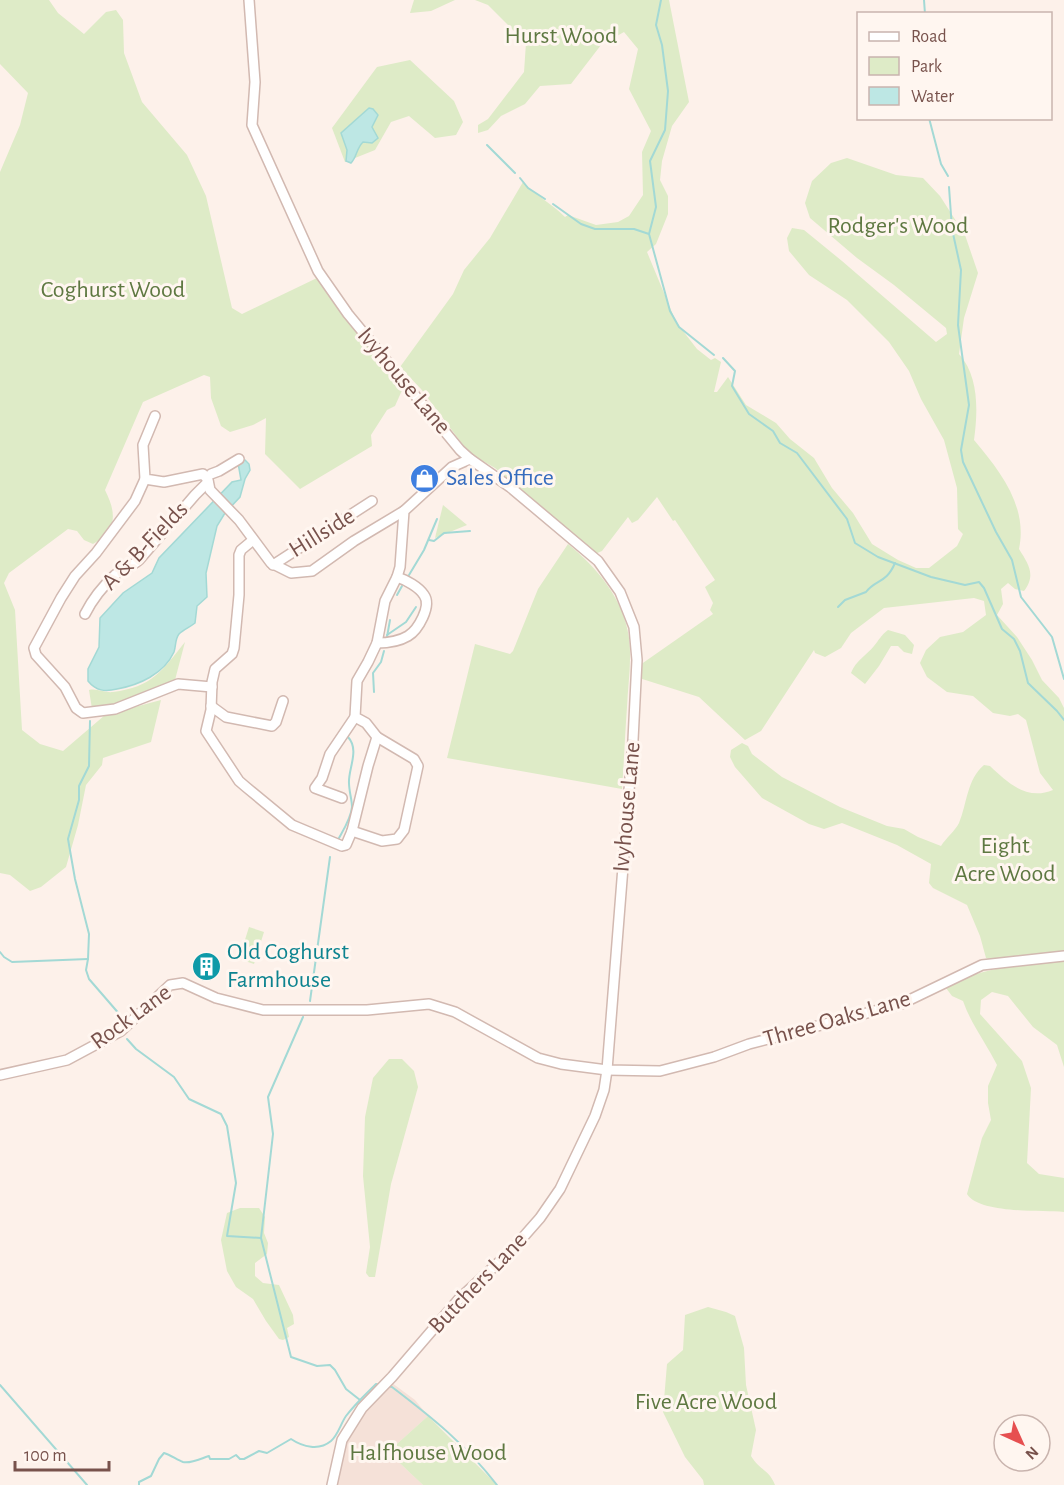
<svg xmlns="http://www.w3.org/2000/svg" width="1064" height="1485" viewBox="0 0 1064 1485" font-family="'Alegreya Sans',sans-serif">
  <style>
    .residential { fill: #f5e1d8 }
    .green { fill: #deebc7 }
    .water { fill: #bde7e4; stroke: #a3d9d5; stroke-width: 1.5 }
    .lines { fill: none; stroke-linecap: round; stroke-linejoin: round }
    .stream { stroke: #a3d9d5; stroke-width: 2 }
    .minor-casing { stroke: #d2b9b1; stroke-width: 12 }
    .minor { stroke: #fff; stroke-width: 9 }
    .labels { text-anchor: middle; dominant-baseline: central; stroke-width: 6; stroke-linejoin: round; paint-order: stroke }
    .park-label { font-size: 24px; fill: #5e7841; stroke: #fff6f0 }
    .street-label { font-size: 24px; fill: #78524c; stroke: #fff6f0 }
    .shop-label { font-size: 24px; fill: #366cbe; stroke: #fff6f0; text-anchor: start }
    .culture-label { font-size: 24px; fill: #0d838f; stroke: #fff6f0; text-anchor: start }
  </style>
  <rect width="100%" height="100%" fill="#fdf1ea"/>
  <path class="residential" d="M392,1383l23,17 13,16 -40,36 35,33h-86l10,-43 18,-30z"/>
  <g class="green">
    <path d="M0,0h49l9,13 26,21 22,-22 10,-2 7,10 1,33 18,49 45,53 19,41 26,112 10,6 75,-36 86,110 -8,18 -8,4 -16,25 1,11 -72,43 -35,-35 1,-36 -13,7 -23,7 -9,-6 -10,-28 -1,-21 -6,-2 -61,27 -38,88c12,24 12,40 -12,54l-9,-4 -7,-9 -9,-2 -59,44 -5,10 11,27 7,120 18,14 23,7 42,-36 56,-15 -10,42 -48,16 -1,7 -16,20 -8,40 -12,42 -25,20 -11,4 -20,-16 -10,-2v-701l20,-47 8,-32 -28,-29z"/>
    <path d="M414,0h41l-24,11 -21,2z"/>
    <path d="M475,0h194l20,102 -17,24 -10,35 -2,19 8,16v18l-12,30 -9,8 29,70 21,27 14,11 4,-2 6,4 -7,30h3l11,-15 18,28 30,18 14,16 24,19 18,30 21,25 19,31 26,16 18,8h13l28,-22 6,-12 -5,-5 -1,-41 -13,-48 -23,-41 -12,-28 -20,-29 -42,-42 -38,-25 -20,-24 -2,-13 5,-10 12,2 38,31 94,81 11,-8 -1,-6 -52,-43 -37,-27 -47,-40 -5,-15 7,-22 19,-18 16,-5 49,17 27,3 17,18 25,39 13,38 -14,45 -5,36c20,22 19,57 15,86 26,31 54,66 45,109 10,16 17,26 5,42l-9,-2 -7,-6 -7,6 2,15 -6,11 20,22 15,23 10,20 17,18 5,10v247l-68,7 -10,-4 -6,-22 -13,-31 -34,-17 -4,-5 2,-19 -34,-19 -55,-22 -18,6 -15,-5 -47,-26 -27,-31 -5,-10 1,-7 11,-7 6,3 4,8 30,23 58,30 47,19 17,3 14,8 23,9c5,-8 14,-15 18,-23 8,-19 8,-44 25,-58l6,1c18,17 37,35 63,24l-13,-17 -14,-53 -8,-6 -8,2 -17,-3 -20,-17 -26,-4 -20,-15 -7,-14 6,-13 14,-13 23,-5 23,-17 -2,-14 -10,-3 -90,10 -33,25 -10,15 -16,9 -10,-4 -1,-3 -53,81 -16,9 -46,-43 -60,-19 1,-13 73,-51 -3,-4 3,-7 -8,-16 10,-7 -40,-60 -2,1 -16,-24 -19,23 -6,3 -4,-6 -26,34 -7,3 -100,-86 -26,-15 -48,-64 -21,-22 53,-73 11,-24 26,-32 33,-56c14,14 29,22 42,35l3,-2 28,10 22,-3 11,-6 14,-21 -1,-43 9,-21 -22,-42 9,-40 -14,-17 -23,13 -30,39 -31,2 -15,18 -24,12 -13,14 -10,3v-8l10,-6 36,-47 2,-29 -38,-38z"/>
    <path d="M410,60l44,41 9,21 -7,13 -21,3 -26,-22 -18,6 -16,28 -30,12 -13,-34 45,-61z"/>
    <path d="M443,505l24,20 -32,13z"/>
    <path d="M568,544c29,24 56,55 61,94 3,22 -1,46 -2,69 -2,27 -3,55 -5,82l-175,-31 28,-114 35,10 3,-3 25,-62z"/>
    <path d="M888,630l17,5 9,10 -2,9 -8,-2 -6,-6h-7l-12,20 -14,18 -14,-11c5,-13 15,-17 23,-27 5,-6 7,-11 14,-16z"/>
    <path d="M185,642l-10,38 -44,25 -39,4 -3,-19c8,-2 15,3 24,2 39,-5 49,-21 72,-50z"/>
    <path d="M249,927l15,5 -10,32 -15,-5z"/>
    <path d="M1064,959v108l-7,-22 -24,-18 -25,-31 -16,-4 -11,8 -1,14 42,47 9,27 -4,75 12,11 25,4v34c-22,-2 -85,2 -97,-18l15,-56 9,-18 -3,-17v-17l9,-21c-11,-22 -26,-41 -34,-64l-11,-5 -6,-8 1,-4c39,-16 75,-20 117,-25z"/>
    <path d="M389,1059h13l12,12 4,16 -27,97 -16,93h-6l-3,-4 4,-26 -7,-71 2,-59 8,-39z"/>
    <path d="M240,1208h19l6,9 -1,16 4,10 -1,11 -12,9v13l8,7 16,2 14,30 1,9 -7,4 2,9 -6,3 -4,-1 -13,-18 -13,-22 -17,-12 -9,-16 -6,-31 6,-27z"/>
    <path d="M708,1307l18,5 9,4 9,32 2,37 10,45 -5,26c9,15 18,13 24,29h-71l-1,-5 -18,-23 -22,-45 4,-48 16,-14 2,-35z"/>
    <path d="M428,1416l69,69h-74l-35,-33z"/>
  </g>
  <g class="water">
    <path d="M369,108l4,1 5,6 -6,12 6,11 -6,5 -9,-1c-7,7 -6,15 -12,21l-5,-2 1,-11 -6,-17z"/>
    <path d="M240,460h5l4,4 1,6 -5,9 -5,18 -15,16 -8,13 -11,47 1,24 -10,9 -2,17c-5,4 -12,7 -16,11 -4,5 -3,12 -5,18 -10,22 -35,33 -57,37 -12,3 -21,2 -29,-8v-12l11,-22 1,-29 23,-25 29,-20 7,-15 73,-76 9,-2 -3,-17z"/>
  </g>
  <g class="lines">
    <g class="stream">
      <path d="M661,0l-5,25 6,20 6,46 -3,39 -15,31 6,46 -7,27 21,77 9,16 35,28"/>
      <path d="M924,0l1,14"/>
      <path d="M929,118l12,46 7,12"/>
      <path d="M487,145l28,28"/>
      <path d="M520,178l8,10 17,11"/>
      <path d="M949,187l3,42 9,41 -3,55 11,80 -8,45 2,12 33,70 16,28 9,37 31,40 12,42"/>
      <path d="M553,204l28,20 14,5h39l15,5"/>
      <path d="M723,358l12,13 -3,15 17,28 24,17 7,12 17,10 50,66 8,24 23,14 53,20 34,8 14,-3 5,6 18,41 12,10 6,12 8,32 29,28 7,9"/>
      <path d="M429,540l5,1 10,-8 26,-2"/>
      <path d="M409,575l15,-25 13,-31"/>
      <path d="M397,595l5,-9"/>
      <path d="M838,607l7,-7 21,-8c10,-13 20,-8 29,-29"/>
      <path d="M387,635l19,-13 10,-15"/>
      <path d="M387,637l3,-17"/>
      <path d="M374,692l-1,-19 8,-11 3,-11"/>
      <path d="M90,721l-1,45 -10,20v14l-11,39 7,40 14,55 -1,25 -2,11 3,9 32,37"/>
      <path d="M339,838c5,-9 12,-20 13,-31 0,-7 -3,-16 -3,-24 -1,-14 11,-33 -1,-46"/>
      <path d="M0,952l4,5 8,5 76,-3"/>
      <path d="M310,1001l20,-144"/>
      <path d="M303,1017l-35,80 5,37 -12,104 30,119 26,9 13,-1 5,5 11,19 14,11"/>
      <path d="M127,1039l9,10 38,28 15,22 32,15 6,12 9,57 -9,53 34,2"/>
      <path d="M0,1385l87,100"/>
      <path d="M387,1386l5,1c42,32 73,57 105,98"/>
      <path d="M139,1485v-3l12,-6 8,-17 5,-6c7,2 13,7 19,9 8,2 19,-4 26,-6l1,3h19l7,-4 4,4h4l15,-8 8,2 24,-14c12,8 28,12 40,2 7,-6 10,-18 15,-25 9,-12 20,-22 30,-32l5,1"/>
    </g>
    <defs>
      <g id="minor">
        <path d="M249,0l6,82 -3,43 66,146 30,43 112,136 10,9 40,28 88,74 22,31 14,35 3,33 -4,80 -26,330 -3,20 -9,26 -35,73 -20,29 -29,33 -52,48 -67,78 -30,31 -20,32 -10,45"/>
        <path d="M155,416l-12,29 2,34 19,3 39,-8 5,6 2,10 29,30 32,43 20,10 21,-2 42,-30 50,-30"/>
        <path d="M211,474l8,-3 20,-12"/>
        <path d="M145,479l-10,22 -39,52 -21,23 -14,22 -27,50 2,7 29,32 11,21 7,5 32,-4 63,-25 34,3"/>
        <path d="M253,540l-12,10 -2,5v40l-5,53 -2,6 -17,15 -3,13 -1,28 -5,21 33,50 7,6 46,38 50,21 4,-1 6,-14 16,-65 9,-29 -11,-14 -11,-6 2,-36 11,-19 9,-19 8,-42 12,-24 3,-10 4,-56 48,-44 18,-8"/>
        <path d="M273,565l99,-64"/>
        <path d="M85,614c7,-14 18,-28 30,-39 7,-6 16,-8 24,-15l56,-65 13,-13"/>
        <path d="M377,643c11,0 21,-1 31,-7 10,-6 24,-30 16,-41 -5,-8 -18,-15 -27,-18"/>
        <path d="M211,706l15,11 46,9 4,-4 7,-21"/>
        <path d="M342,798l-27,-10 7,-10 8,-24 25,-37"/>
        <path d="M352,831l30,10 15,-2 7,-9 14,-64 -4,-7 -37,-22"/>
        <path d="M0,1075l67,-15 54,-29 49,-46 13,-2 33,15 47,12h104l62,-6 26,8 83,46 23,6 46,6 53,1 54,-14 35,-13 152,-40 81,-39 82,-9"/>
      </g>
    </defs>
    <use href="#minor" class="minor-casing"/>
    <use href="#minor" class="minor"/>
  </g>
  <defs>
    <symbol id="shop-disc" viewBox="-11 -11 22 22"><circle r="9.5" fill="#3f7fe0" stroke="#fff6f0"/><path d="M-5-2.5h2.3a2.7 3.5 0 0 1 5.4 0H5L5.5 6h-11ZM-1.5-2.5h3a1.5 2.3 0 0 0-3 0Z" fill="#fff"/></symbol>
    <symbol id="building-disc" viewBox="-11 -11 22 22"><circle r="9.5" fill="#0f9aa8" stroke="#fff6f0"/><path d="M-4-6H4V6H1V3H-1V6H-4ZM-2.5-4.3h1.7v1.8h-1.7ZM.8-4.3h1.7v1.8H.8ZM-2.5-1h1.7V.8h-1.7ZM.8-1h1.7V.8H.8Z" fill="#fff"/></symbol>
  </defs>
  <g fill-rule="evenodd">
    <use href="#shop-disc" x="408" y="462" width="33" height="33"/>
    <use href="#building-disc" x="190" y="950" width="33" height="33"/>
  </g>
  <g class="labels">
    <g class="park-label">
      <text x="561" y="36">Hurst Wood</text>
      <text x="898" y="226">Rodger's Wood</text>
      <text x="113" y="290">Coghurst Wood</text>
      <text x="1005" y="846">Eight<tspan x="1005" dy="28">Acre Wood</tspan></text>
      <text x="706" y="1402">Five Acre Wood</text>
      <text x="428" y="1453">Halfhouse Wood</text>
    </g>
    <g class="street-label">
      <text transform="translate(404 381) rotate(50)">Ivyhouse Lane</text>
      <text transform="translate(322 533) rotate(-32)">Hillside</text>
      <text transform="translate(145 546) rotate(-46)">A &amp; B-Fields</text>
      <text transform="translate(627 807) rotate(-85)">Ivyhouse Lane</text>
      <text transform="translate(131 1017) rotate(-36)">Rock Lane</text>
      <text transform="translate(837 1019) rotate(-16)">Three Oaks Lane</text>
      <text transform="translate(478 1283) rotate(-46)">Butchers Lane</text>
    </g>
    <g class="shop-label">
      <text x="446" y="478">Sales Office</text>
    </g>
    <g class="culture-label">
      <text x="227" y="952">Old Coghurst<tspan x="227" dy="28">Farmhouse</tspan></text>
    </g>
  </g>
  <rect x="857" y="12" width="195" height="108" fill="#fff6f0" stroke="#c9b4ae" stroke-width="1.5"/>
  <rect x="869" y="32" width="30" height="9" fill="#ffffff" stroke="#c9b4ae" stroke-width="1.5"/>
  <text x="911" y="42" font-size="18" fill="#78524c">Road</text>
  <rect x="869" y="57" width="30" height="18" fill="#deebc7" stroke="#c9b4ae" stroke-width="1.5"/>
  <text x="911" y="72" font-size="18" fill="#78524c">Park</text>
  <rect x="869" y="87" width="30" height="18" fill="#bde7e4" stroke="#c9b4ae" stroke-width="1.5"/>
  <text x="911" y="102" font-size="18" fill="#78524c">Water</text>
  <g transform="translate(1022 1443) rotate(135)"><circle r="28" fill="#fff6f0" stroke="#c9b4ae" stroke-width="1.5"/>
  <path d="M0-4.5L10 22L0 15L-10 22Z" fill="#e64f50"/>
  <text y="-9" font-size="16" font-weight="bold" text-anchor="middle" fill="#78524c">N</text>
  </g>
  <path d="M15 1461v9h94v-9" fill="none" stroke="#78524c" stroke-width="3"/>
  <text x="24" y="1461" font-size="18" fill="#78524c" stroke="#fff6f0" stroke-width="4.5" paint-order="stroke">100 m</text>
</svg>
